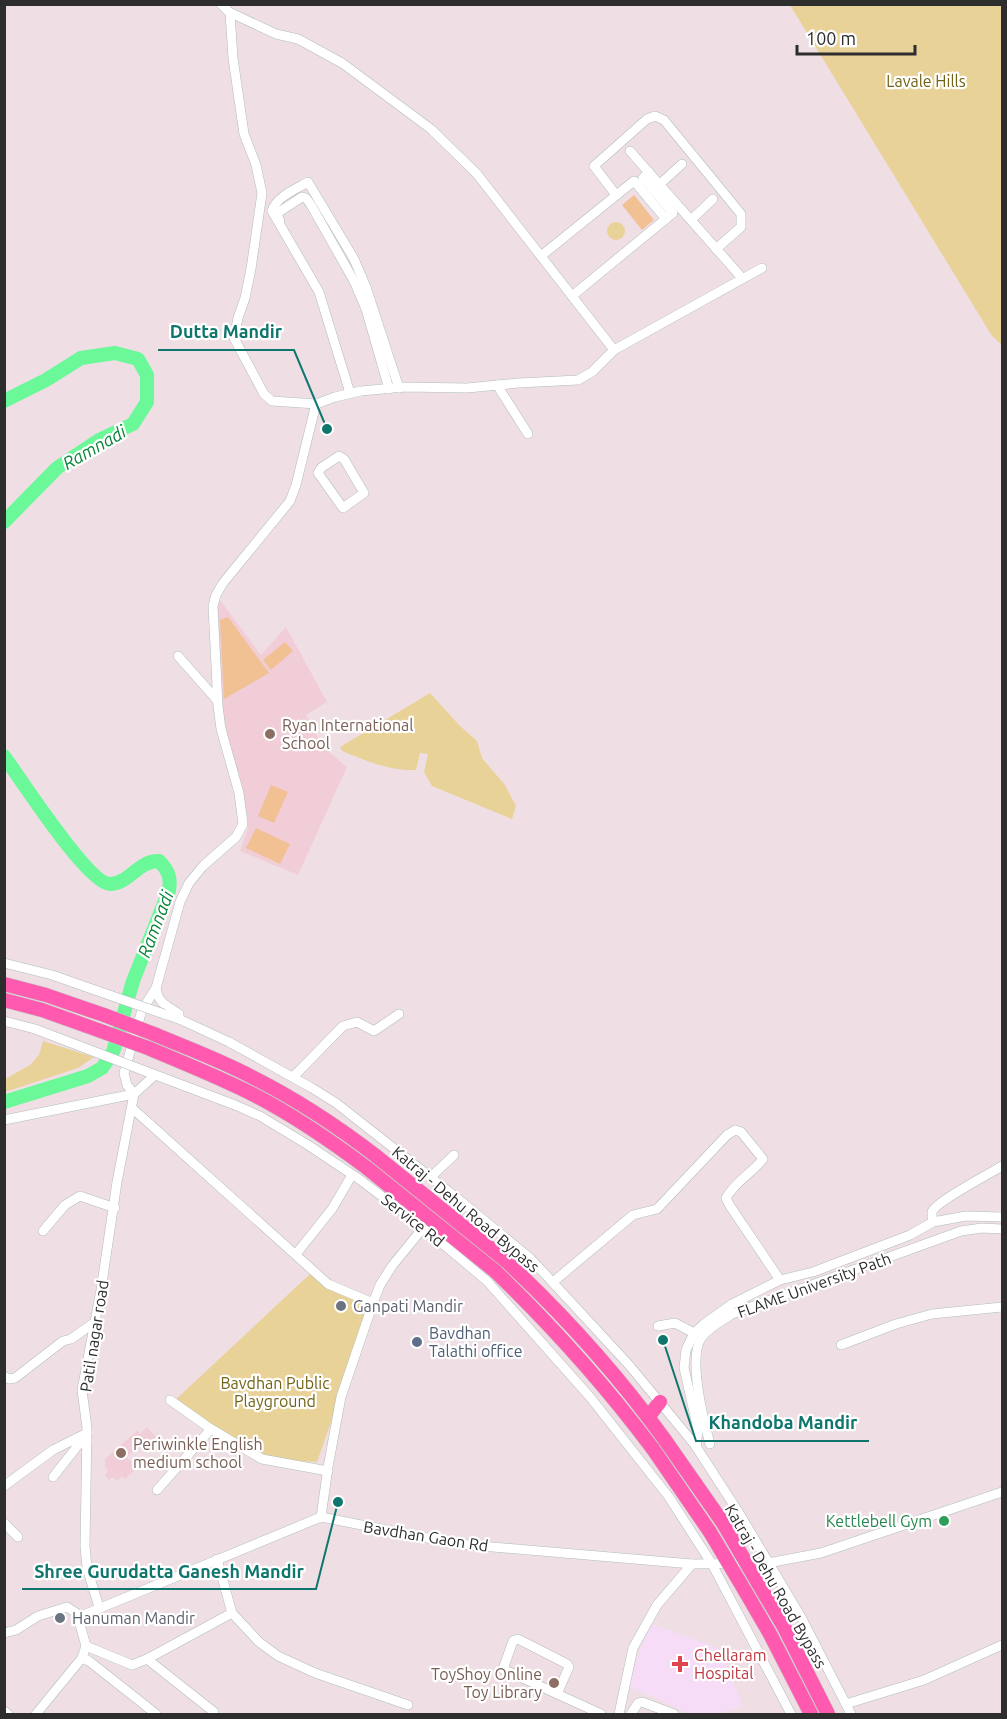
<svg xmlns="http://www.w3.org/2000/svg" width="1007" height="1719" viewBox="0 0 1007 1719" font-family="Ubuntu,sans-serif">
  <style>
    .education { fill: #f1cdd7 }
    .medical { fill: #f6dcf6 }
    .green { fill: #e9d298 }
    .pitch { fill: #f1c093 }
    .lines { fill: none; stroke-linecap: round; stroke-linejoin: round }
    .river { stroke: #6bf898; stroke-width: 14 }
    .minor-casing { stroke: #afbdbc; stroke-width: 10 }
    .highway-casing { stroke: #c4c4c4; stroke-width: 15 }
    .minor { stroke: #fff; stroke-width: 9 }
    .highway { stroke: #ff5aaf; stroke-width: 14 }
    .minor-bridge-casing { stroke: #afbdbc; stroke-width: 10; stroke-linecap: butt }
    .highway-bridge-casing { stroke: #c4c4c4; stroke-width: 15; stroke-linecap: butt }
    .minor-bridge { stroke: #fff; stroke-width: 9 }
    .highway-bridge { stroke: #ff5aaf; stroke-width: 14 }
    .education-dot { fill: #8d6e63; stroke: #fff; stroke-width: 2 }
    .worship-dot { fill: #6b7280; stroke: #fff; stroke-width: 2 }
    .service-dot { fill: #5c6f8a; stroke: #fff; stroke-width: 2 }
    .leisure-dot { fill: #2e9e5b; stroke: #fff; stroke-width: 2 }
    .health-dot { fill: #e0444e; stroke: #fff; stroke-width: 2 }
    .labels { text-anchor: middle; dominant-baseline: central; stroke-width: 4.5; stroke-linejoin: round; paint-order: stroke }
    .park-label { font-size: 16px; fill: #716315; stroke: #fff }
    .education-label { font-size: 16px; fill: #785e54; stroke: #fff; text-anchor: start }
    .street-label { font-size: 16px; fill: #2d2d2d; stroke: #fff }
    .worship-label { font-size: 16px; fill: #5b616d; stroke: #fff; text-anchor: start }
    .service-label { font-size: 16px; fill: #4e5e75; stroke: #fff; text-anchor: start }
    .leisure-label { font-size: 16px; fill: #27864d; stroke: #fff; text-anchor: end }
    .health-label { font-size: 16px; fill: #be3a42; stroke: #fff; text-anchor: start }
    .water-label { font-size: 18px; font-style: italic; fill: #078438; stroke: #fff }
    .leader { fill: none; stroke: #0f766e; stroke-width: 2 }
    .callout-dot { fill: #0f766e; stroke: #fff; stroke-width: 2 }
    .callout-label { font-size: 18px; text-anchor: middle; font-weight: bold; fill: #0f766e; stroke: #fff; stroke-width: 4.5; stroke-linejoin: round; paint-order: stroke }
  </style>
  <rect width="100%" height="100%" fill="#efdfe5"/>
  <g class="education">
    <path d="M219,599l42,56 25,-28 41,75 -21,13 16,31 25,21 -49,108 -58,-24 8,-23v-10l-26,-93 -8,-119z"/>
    <path d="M147,1427l9,10 -13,12 -4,-4 -12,12 10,11 -12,11 -3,-3 -5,5 -4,-4 -4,3 -4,-5 3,-4 -3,-4v-8l32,-28 3,3z"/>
  </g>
  <path class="medical" d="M651,1624l67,24 25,57 -22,9h-32l-60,-28 11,-36z"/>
  <g class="green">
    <path d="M790,5h212v340l-10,-9z"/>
    <circle cx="616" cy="231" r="9"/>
    <path d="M430,693l30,33 17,15 5,17 23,27 11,21 -4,13 -80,-33 -8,-14 4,-18 -8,-1 -4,17c-27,1 -49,-9 -74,-19l-2,-4z"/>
    <path d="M43,1041l51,16 -16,11 -73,24v-13l25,-14 9,-10z"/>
    <path d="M310,1274l63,29 -56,159 -36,-2 -35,-12 -74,-45z"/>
  </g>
  <g class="pitch">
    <path d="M634,195l20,25 -12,10 -20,-25z"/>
    <path d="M228,617l41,56 -45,26 -4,-79z"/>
    <path d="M285,642l8,9 -22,19 -8,-10z"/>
    <path d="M271,785l17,7 -14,31 -16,-7z"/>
    <path d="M256,828l34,16 -10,20 -34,-16z"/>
  </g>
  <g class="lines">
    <g class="river">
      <path d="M4,401l42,-21 35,-22 34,-5 23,6 9,16v27l-14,22 -34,16 -42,28 -53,54"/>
      <path d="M4,756c16,22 84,128 106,128 19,0 29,-24 49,-23 10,10 12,17 10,30l-36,90 -20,71 -11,16 -14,8 -84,26"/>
    </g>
    <defs>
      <g id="minor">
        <path d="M221,4l9,9 3,45 11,76 12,31 6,28 -11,76 -6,29 -7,20 -4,20 30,56 8,7 44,3 19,-7 26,-6 43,-4 63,1 52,-5 59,-3 14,-8 22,-22 148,-82"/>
        <path d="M229,12l47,22 22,5 44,24 89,66 46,45 137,176"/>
        <path d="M630,151l112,127"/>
        <path d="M660,184l22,-20"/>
        <path d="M616,195l-22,-29 53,-47 8,-3 9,4 77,94v13l-25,22"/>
        <path d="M691,220l22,-21"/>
        <path d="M280,221l-3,-7 2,-2 23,-15 4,1 5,7 43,76 12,28 23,80"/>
        <path d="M541,256l93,-75 32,38"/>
        <path d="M572,296l101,-83 -30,-35 6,-6"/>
        <path d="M497,385l31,49"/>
        <path d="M350,393l-31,-101 -47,-81c4,-14 24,-22 36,-29l46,77 12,28 33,101"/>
        <path d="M339,456l5,3 20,34 -21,15 -25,-35 3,-5z"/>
        <path d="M178,656l39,44"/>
        <path d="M4,963l48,12 60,21"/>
        <path d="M156,988c2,16 12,18 23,26v5"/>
        <path d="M164,1014l15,5 50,23 83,46 24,15 121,95 74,61 98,106 66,80 44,68 62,104 50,97"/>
        <path d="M4,1021l31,8 55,21"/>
        <path d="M145,1071l90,34 25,11 48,29 51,34 65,49 63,53 103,116 79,100 43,67 79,150"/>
        <path d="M293,1077l50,-51 14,-4 17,9 25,-17"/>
        <path d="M134,1094l-7,-9 -3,-12 18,-63 14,-22 24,-86 9,-19 14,-17 33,-29 7,-13 -4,-31 -18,-64 -3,-23 -5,-100 3,-11 7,-12 67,-82 6,-16 20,-81"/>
        <path d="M132,1108l196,176 45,19"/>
        <path d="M4,1120l130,-26"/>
        <path d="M431,1177l23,-22"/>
        <path d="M933,1222c-1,-2 -1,-9 -1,-10 3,-10 59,-39 70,-46"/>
        <path d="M43,1231l22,-26 15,-9 35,12"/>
        <path d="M296,1254l36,-45 20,-34"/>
        <path d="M553,1282l80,-67 24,-6 70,-74 8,-5 6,2 22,27c-11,14 -28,23 -37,39l4,8 50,74"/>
        <path d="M658,1326l17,-3 19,10"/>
        <path d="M841,1345l55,-21 36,-10 70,-7"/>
        <path d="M4,1376l5,3 6,-1 48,-37 8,-2 24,-17"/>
        <path d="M170,1400l41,29 51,30 66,12"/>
        <path d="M710,1444c-6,-22 -23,-88 -8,-107 7,-10 20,-16 30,-23l229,-83 21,-3 20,1"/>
        <path d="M696,1447l2,-17 -14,-62 2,-18 8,-17 10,-9 28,-20 48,-24 33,-8 50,-19 47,-18 23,-13 33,-6 36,1"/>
        <path d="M53,1477l26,-33 8,-4"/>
        <path d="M4,1486l49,-36 34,-17"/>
        <path d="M157,1490l54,-61"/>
        <path d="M321,1517l7,-50 13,-70 32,-94 7,-18 12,-19 35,-43"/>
        <path d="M4,1523l14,14"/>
        <path d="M217,1559l15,54 27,29 19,14 37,17 93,32"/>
        <path d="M99,1607l-12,-39 -2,-22 2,-118 -5,-38 19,-100 16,-108 17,-88 21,-19"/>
        <path d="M4,1633l12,-3 22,-14 29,-9 14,9"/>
        <path d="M86,1646l46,19 15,-6 85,-46"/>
        <path d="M82,1658l7,3 67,53"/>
        <path d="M147,1659l67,53"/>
        <path d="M557,1694l12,-27 -2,-3 -49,-25 -5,2 -10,28 2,1 96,44"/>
        <path d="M846,1704l78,-24 78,-35"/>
        <path d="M4,1711l4,3"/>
        <path d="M36,1714l46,-56 4,-12 -7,-25 2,-5 240,-99 137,27 234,20"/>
        <path d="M619,1714l14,-66 24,-43 35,-41 76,-1 53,-10 181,-61"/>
        <path d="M631,1714l7,-11 4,-1 32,12"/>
      </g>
      <g id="highway">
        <path d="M4,984l42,11 58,20"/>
        <path d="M4,1000l38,10 56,20"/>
        <path d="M154,1034c33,14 66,26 98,43 44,22 85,49 124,79"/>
        <path d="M148,1048c31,13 63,26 94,41 44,21 85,49 125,79"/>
        <path d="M505,1260c59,55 113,115 160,180"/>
        <path d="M495,1271c57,55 110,114 158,178"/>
        <path d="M648,1417l12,-15"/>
        <path d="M758,1583l26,44 44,87"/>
        <path d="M745,1591l25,43 41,80"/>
      </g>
    </defs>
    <use href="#minor" class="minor-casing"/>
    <use href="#highway" class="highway-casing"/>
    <use href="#minor" class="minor"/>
    <use href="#highway" class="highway"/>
    <defs>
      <g id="minor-bridge">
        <path d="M112,996l52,18"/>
        <path d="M90,1050l55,21"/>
      </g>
      <g id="highway-bridge">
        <path d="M104,1015l50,19"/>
        <path d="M98,1030l50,18"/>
        <path d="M376,1156l129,104"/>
        <path d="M367,1168l128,103"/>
        <path d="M665,1440l58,83 35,60"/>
        <path d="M653,1449l57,83 35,59"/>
      </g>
    </defs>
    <use href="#minor-bridge" class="minor-bridge-casing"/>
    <use href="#highway-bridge" class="highway-bridge-casing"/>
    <use href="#minor-bridge" class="minor-bridge"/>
    <use href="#highway-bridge" class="highway-bridge"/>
  </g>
  <g class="education-dot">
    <circle cx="270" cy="734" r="6"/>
    <circle cx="121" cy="1453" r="6"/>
    <circle cx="554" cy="1683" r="6"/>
  </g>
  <g class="worship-dot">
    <circle cx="341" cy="1306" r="6"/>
    <circle cx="60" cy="1618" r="6"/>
  </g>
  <circle class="service-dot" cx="417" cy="1342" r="6"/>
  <circle class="leisure-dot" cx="944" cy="1521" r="6"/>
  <path class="health-dot" d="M677 1655h6v6h6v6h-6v6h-6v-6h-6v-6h6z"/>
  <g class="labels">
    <g class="park-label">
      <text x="926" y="81">Lavale Hills</text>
      <text x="275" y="1383">Bavdhan Public<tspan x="275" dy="18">Playground</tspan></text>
    </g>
    <g class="education-label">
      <text x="282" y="725">Ryan International<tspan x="282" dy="18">School</tspan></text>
      <text x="133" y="1444">Periwinkle English<tspan x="133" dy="18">medium school</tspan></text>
      <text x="542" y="1674" text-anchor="end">ToyShoy Online<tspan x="542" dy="18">Toy Library</tspan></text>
    </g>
    <g class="street-label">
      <text transform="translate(466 1209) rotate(40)">Katraj - Dehu Road Bypass</text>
      <text transform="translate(413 1220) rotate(38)">Service Rd</text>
      <text transform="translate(814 1285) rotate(-20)">FLAME University Path</text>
      <text transform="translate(94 1336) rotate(-81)">Patil nagar road</text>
      <text transform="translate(426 1536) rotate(9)">Bavdhan Gaon Rd</text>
      <text transform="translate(776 1586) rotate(60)">Katraj - Dehu Road Bypass</text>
    </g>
    <g class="worship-label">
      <text x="353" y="1306">Ganpati Mandir</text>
      <text x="72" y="1618">Hanuman Mandir</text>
    </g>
    <g class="service-label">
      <text x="429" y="1333">Bavdhan<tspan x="429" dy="18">Talathi office</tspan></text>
    </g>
    <g class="leisure-label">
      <text x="932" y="1521">Kettlebell Gym</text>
    </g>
    <g class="health-label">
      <text x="694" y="1655">Chellaram<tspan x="694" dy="18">Hospital</tspan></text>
    </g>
    <g class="water-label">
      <text transform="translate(94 447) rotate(-30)">Ramnadi</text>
      <text transform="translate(155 924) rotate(-69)">Ramnadi</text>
    </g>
  </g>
  <path class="leader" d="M327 429L294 350H158M663 1340L696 1441H869M338 1502L316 1589H22"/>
  <g class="callout-dot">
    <circle cx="327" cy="429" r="6"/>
    <circle cx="663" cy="1340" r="6"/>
    <circle cx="338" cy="1502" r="6"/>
  </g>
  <g class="callout-label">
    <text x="226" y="338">Dutta Mandir</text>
    <text x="783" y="1429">Khandoba Mandir</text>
    <text x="169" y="1578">Shree Gurudatta Ganesh Mandir</text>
  </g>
  <rect width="1007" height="1719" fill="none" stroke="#2d2d2d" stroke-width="12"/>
  <path d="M797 45v9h118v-9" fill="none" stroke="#2d2d2d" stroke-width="3"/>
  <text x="806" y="45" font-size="18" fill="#2d2d2d" stroke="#ffffff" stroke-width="4.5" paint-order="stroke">100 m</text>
</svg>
